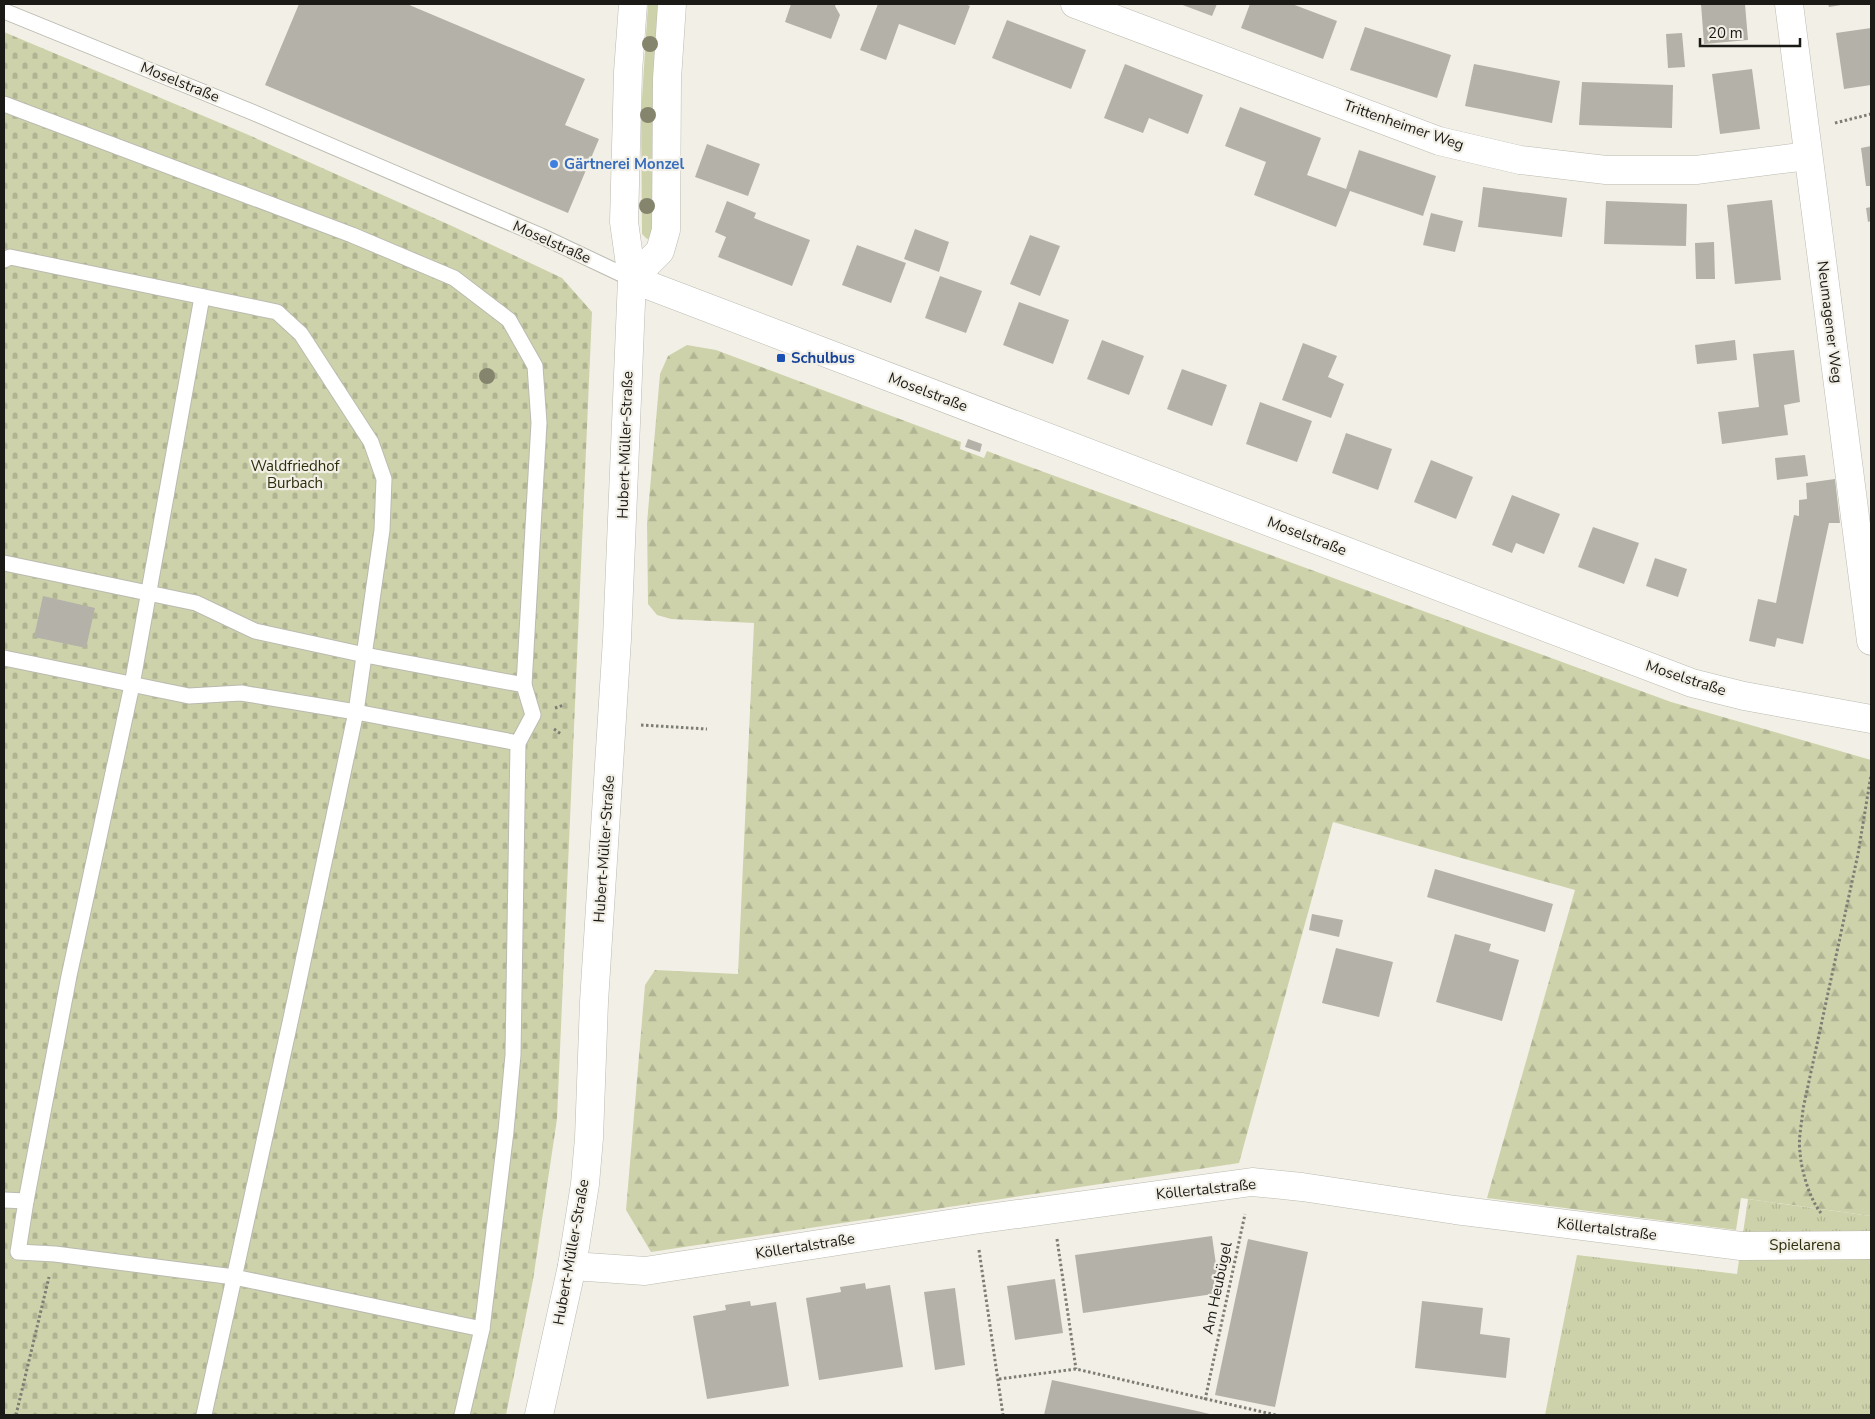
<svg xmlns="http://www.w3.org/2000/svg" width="1875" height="1419" viewBox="0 0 1875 1419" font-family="'Nunito Sans',sans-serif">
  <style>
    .green { fill: #ced2aa }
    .forest { fill: url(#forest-firs) }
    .cemetery { fill: url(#cemetery-stones) }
    .park { fill: url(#park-tufts) }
    .building { fill: #b3b1a8 }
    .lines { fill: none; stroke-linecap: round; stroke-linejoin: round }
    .lane-casing { stroke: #bbbab0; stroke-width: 17 }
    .street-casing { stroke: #bbbab0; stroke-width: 29 }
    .secondary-casing { stroke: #bbbab0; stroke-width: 29 }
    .path { stroke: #7d7c75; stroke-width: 3; stroke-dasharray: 2.5 2.5; stroke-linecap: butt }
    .lane { stroke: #fff; stroke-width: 15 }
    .street { stroke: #fff; stroke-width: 28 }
    .secondary { stroke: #fff; stroke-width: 28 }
    .tree { fill: #85856d }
    .shop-dot { fill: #3f7fe0; stroke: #f2f0e6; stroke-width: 2 }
    .transit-dot { fill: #1a4fb4; stroke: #f2f0e6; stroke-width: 2 }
    .labels { text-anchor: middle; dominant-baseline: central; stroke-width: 4.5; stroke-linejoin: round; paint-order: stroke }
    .street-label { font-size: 15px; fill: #1b1a17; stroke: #f2f0e6 }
    .shop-label { font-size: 15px; font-weight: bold; fill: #366cbe; stroke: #f2f0e6; text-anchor: start }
    .transit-label { font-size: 15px; font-weight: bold; fill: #164399; stroke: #f2f0e6; text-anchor: start }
    .park-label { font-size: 15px; fill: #2b2d0a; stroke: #f2f0e6 }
  </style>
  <defs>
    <pattern id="forest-firs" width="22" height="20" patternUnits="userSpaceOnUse" patternTransform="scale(1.25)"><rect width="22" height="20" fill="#ced2aa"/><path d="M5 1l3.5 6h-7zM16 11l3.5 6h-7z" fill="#b0b492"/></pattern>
    <pattern id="cemetery-stones" width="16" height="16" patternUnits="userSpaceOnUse" patternTransform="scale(1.25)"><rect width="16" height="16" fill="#ced2aa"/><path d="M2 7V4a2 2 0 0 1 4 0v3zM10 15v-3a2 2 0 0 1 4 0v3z" fill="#b0b492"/></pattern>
    <pattern id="park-tufts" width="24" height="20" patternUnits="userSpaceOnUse" patternTransform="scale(1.25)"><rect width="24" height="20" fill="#ced2aa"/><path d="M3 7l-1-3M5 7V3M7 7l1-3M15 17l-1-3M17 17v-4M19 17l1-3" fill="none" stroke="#b0b492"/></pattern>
  </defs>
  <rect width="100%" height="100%" fill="#f2f0e6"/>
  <path class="green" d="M648,4h12l-7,232 -6,3 -5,-5 -1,-120z"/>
  <path class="forest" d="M687,345l29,5 245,92 -1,7 24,9 3,-7 684,251 200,58v456l-130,-18 -5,32 -249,-32 88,-308 -242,-68 -94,341 -588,89 -25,-42 19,-225 10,-15 83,4 16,-351 -83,-4 -14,-4 -9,-11 -1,-81 13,-149 8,-18z"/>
  <path class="cemetery" d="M4,32l240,101 208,93 110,52 30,34 -35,807 -24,161 -27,135h-502z"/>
  <path class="park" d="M1748,1199l123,17v199h-326l32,-160 160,19z"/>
  <g class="building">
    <path d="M299,4h108l178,75 -20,46 34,14 -31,74 -303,-128z"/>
    <path d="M791,4h45l-1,2 5,9 -9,24 -46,-17z"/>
    <path d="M878,4h87l5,2 -15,39 -56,-21 -13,36 -26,-10z"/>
    <path d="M1180,4h37l-5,12z"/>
    <path d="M1250,4h42l45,17 -14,38 -82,-31z"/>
    <path d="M1701,4h44l3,36 -44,4z"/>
    <path d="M1828,4h13v1l-12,2z"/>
    <path d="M1007,20l79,30 -15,39 -79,-31z"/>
    <path d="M1365,27l86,28 -14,43 -87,-28z"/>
    <path d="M1871,28v57l-27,4 -8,-56z"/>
    <path d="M1682,33l3,34 -17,1 -2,-34z"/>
    <path d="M1125,64l78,31 -15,39 -39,-16 -6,15 -39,-15z"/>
    <path d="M1474,64l86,17 -8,42 -87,-17z"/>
    <path d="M1752,69l8,60 -40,5 -8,-60z"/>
    <path d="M1582,82l91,3 -1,43 -93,-3z"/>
    <path d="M1240,107l81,31 -14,37 39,14 13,-39 77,26 -13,40 -73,-25 -14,36 -82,-32 12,-33 -41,-16z"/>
    <path d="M707,144l53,20 -12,32 -53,-19z"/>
    <path d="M1871,146v40h-5l-5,-38z"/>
    <path d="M1483,187l84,11 -5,39 -84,-10z"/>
    <path d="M1772,200l9,80 -46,4 -8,-79z"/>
    <path d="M727,201l29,12 -2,5 56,22 -18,46 -74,-29 8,-20 -11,-5z"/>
    <path d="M1606,201l81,3 -1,42 -82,-2z"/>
    <path d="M1871,207v14l-3,1 -2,-14z"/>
    <path d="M1431,213l32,8 -8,31 -32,-7z"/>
    <path d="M915,229l34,13 -10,30 -35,-13z"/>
    <path d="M1030,235l30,11 -20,50 -30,-12z"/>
    <path d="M1714,242l1,37h-19l-1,-36z"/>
    <path d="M857,245l49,18 -15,40 -49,-18z"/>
    <path d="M940,276l42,15 -16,42 -41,-15z"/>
    <path d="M1019,302l50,18 -16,44 -50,-19z"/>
    <path d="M1102,340l42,16 -15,39 -42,-16z"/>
    <path d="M1735,340l2,20 -40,4 -2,-19z"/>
    <path d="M1303,343l34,13 -9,21 16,7 -13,34 -49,-18z"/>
    <path d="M1794,350l6,52 -16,3 4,30 -66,9 -4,-32 41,-5 -6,-53z"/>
    <path d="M1182,369l45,16 -15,41 -45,-17z"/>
    <path d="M1260,402l52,19 -15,41 -51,-18z"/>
    <path d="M1346,433l46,16 -14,41 -46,-17z"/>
    <path d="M968,439l14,5 -2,8 -15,-5z"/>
    <path d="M1805,455l3,21 -31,4 -2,-22z"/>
    <path d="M1431,460l42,17 -17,42 -42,-17z"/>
    <path d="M1835,479l5,44h-11l-26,121 -26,-6 -2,9 -26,-6 9,-42 18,4 18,-88 5,1v-16l8,-1 -1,-16z"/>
    <path d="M1512,495l48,19 -16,40 -28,-11 -4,10 -20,-8z"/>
    <path d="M1593,527l46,16 -15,41 -46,-17z"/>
    <path d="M1655,558l32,11 -9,28 -32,-11z"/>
    <path d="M43,596l52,12 -9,40 -52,-11z"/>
    <path d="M1435,869l118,35 -8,28 -118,-35z"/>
    <path d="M1312,914l31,6 -4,17 -30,-7z"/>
    <path d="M1455,934l36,10 -2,7 30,9 -17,61 -66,-19z"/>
    <path d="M1336,948l57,14 -14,55 -57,-14z"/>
    <path d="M1212,1236l8,57 -137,20 -8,-58z"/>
    <path d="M1248,1239l60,13 -33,155 -60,-12z"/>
    <path d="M1055,1279l8,54 -48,7 -8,-54z"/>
    <path d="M865,1283l1,6 24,-4 13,82 -84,13 -13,-82 35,-6 -1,-5z"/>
    <path d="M955,1288l10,77 -30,5 -11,-78z"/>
    <path d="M750,1301l1,5 25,-4 13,84 -82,13 -14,-83 33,-6 -1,-5z"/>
    <path d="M1422,1301l61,7 -3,26 30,4 -4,40 -91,-10z"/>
    <path d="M1052,1380l145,31 17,4h-170z"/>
  </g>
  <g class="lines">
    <defs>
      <g id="lane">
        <path d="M4,11l248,101 289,124 91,43"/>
        <path d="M4,104l348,131 102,43 55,42 26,46 4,57 -15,262"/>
        <path d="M4,260l6,-3 267,55 24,22 70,108 13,37 -2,51 -26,182 -65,306 -87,397"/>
        <path d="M4,563l192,40 59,28 110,24 159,30 9,30 -15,28 -5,312 -7,76 -24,198 -20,86"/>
        <path d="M4,658l185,38 52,-3 115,19 162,31"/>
        <path d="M4,1200l22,1 -8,51 37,2 179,23 248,52"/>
        <path d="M26,1201l43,-225 63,-291 70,-388"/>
      </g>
      <g id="street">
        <path d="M672,4l-5,75 -1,151 -6,21 -28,28 1060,404 52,13 127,23"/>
        <path d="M1075,4l364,137 81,19 86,10h90l112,-14"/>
        <path d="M1789,4l82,637"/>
        <path d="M572,1266l73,5 329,-51 278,-38 50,5 153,23 286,36 130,-1"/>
      </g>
      <path id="secondary" d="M539,1415l33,-149 13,-82 4,-46 5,-136 23,-363 15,-360 -8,-57 4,-150 5,-68"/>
    </defs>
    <use href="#lane" class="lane-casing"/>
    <use href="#street" class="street-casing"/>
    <use href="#secondary" class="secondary-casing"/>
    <g class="path">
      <path d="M1835,123l36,-9"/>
      <path d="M555,708l9,-3"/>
      <path d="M641,725l66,4"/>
      <path d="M554,729l7,5"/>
      <path d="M1821,1213c-11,-13 -20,-43 -21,-61 -2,-14 2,-29 3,-43l55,-255 13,-79"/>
      <path d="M1057,1239l19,130"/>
      <path d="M979,1250l24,165"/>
      <path d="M999,1379l77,-10 200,46"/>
      <path d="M1205,1400l40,-186"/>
      <path d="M16,1415l33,-138"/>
    </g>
    <use href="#lane" class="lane"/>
    <use href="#street" class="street"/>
    <use href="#secondary" class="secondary"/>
  </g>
  <g class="tree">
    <circle cx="650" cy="44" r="8"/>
    <circle cx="648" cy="115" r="8"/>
    <circle cx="647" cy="206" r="8"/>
    <circle cx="487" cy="376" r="8"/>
  </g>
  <circle class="shop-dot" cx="554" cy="164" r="5"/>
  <rect class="transit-dot" x="776" y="353" width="10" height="10" rx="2.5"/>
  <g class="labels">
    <g class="street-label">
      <text transform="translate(180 82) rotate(22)">Moselstraße</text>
      <text transform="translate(1404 125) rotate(19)">Trittenheimer Weg</text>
      <text transform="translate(552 242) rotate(24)">Moselstraße</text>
      <text transform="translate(1830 322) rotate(83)">Neumagener Weg</text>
      <text transform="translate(928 392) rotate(21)">Moselstraße</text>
      <text transform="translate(625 445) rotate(-88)">Hubert-Müller-Straße</text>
      <text transform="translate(1307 536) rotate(21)">Moselstraße</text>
      <text transform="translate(1686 678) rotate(18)">Moselstraße</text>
      <text transform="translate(604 849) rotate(-86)">Hubert-Müller-Straße</text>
      <text transform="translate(1206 1189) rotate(-6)">Köllertalstraße</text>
      <text transform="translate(1607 1229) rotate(7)">Köllertalstraße</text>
      <text transform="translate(805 1246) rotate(-9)">Köllertalstraße</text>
      <text transform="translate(571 1252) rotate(-80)">Hubert-Müller-Straße</text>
      <text transform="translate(1217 1288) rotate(-78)">Am Heubügel</text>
    </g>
    <g class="shop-label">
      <text x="564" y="164">Gärtnerei Monzel</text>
    </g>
    <g class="transit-label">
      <text x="791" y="358">Schulbus</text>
    </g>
    <g class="park-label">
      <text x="295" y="466">Waldfriedhof<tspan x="295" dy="17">Burbach</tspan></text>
      <text x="1805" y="1245">Spielarena</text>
    </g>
  </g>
  <rect width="1875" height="1419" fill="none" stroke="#1b1a17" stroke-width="10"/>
  <path d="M1700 38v8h100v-8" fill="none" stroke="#1b1a17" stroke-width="2.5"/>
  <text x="1708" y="38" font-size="15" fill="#1b1a17" stroke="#f2f0e6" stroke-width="4" paint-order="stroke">20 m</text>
</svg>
